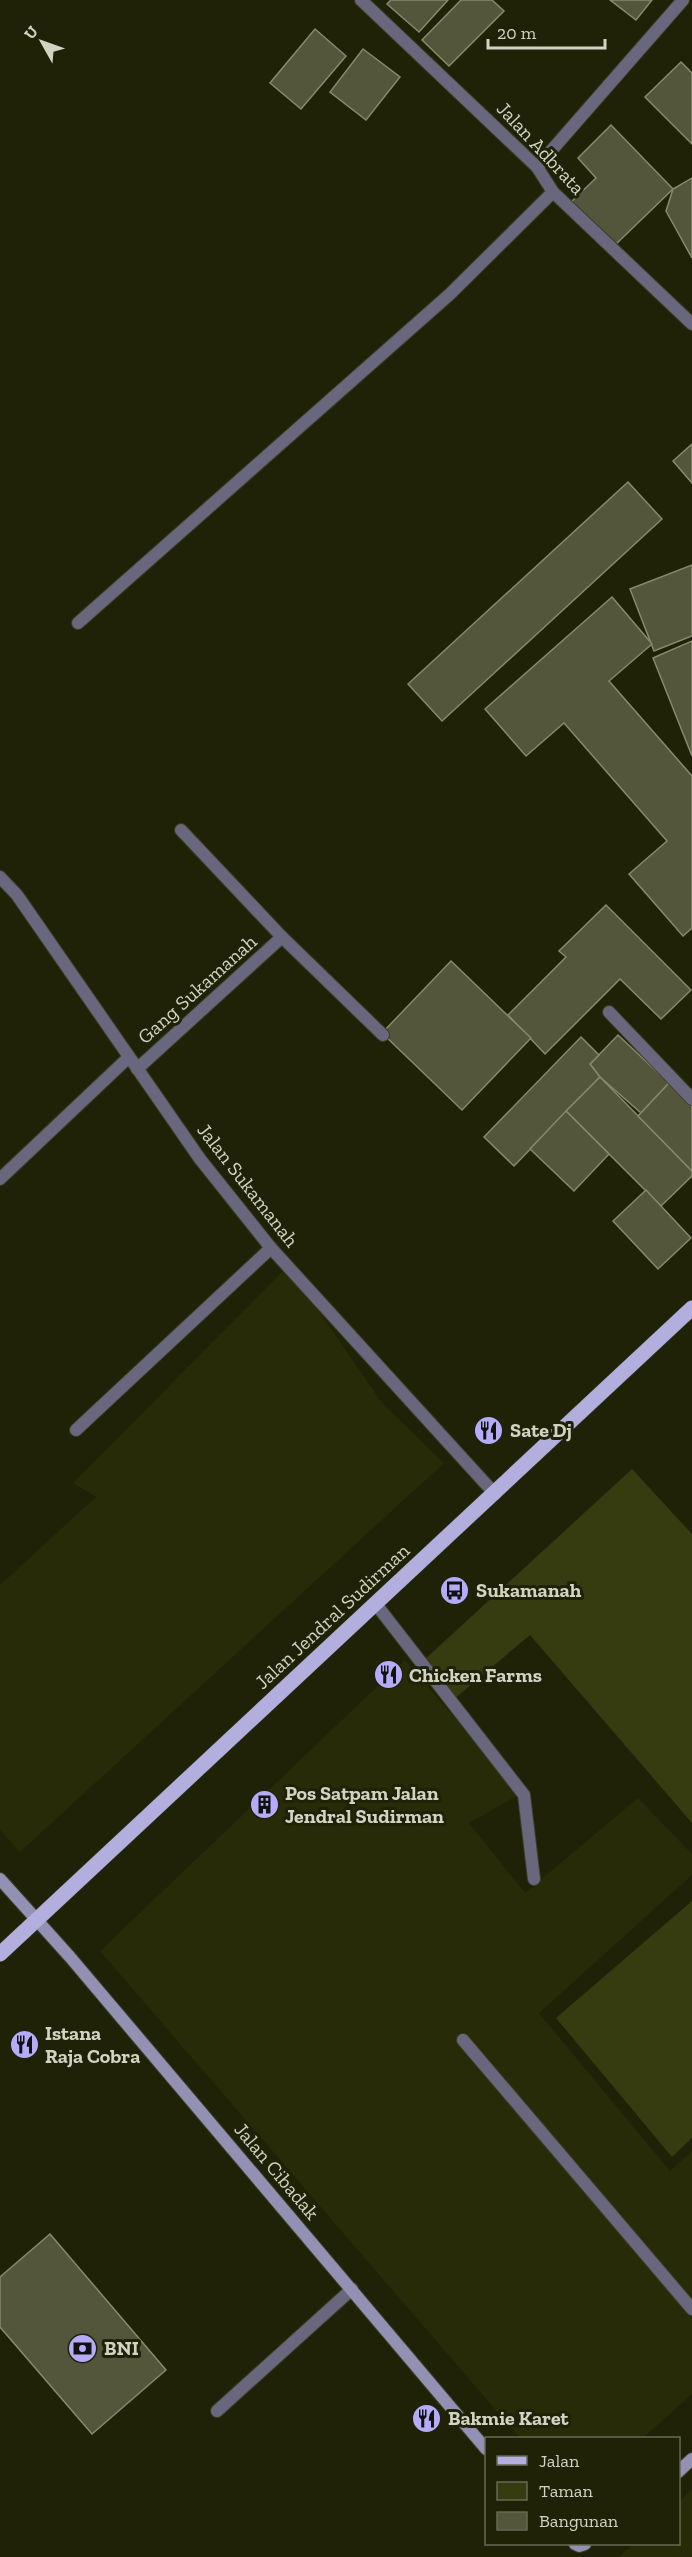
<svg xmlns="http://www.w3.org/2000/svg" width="692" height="2557" viewBox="0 0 692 2557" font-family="'Zilla Slab',serif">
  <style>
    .built { fill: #282b08 }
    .green { fill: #373b10 }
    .building { fill: #53563b; stroke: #868a6c; stroke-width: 1.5 }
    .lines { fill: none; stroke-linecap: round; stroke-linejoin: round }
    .lane-casing { stroke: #3c3e26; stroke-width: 14 }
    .street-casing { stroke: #3c3e26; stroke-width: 14 }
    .secondary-casing { stroke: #3c3e26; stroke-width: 14 }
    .primary-casing { stroke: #3c3e26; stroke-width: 16 }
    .lane { stroke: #69677d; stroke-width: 12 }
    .street { stroke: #69677d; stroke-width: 12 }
    .secondary { stroke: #9290b3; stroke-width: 12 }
    .primary { stroke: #b2afde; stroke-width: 15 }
    .labels { text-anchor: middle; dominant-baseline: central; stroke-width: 6; stroke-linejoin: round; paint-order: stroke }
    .street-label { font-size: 20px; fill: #d1d3c3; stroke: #202208 }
    .poi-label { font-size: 20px; font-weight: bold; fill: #d1d3c3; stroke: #202208; text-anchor: start }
  </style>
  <rect width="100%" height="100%" fill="#202208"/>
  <g class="built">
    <path d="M288,1266l94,137 62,60 -424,389 -20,-22v-245l96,-88 -23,-14z"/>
    <path d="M405,1660l115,134 -51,29 56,70 113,-95 54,56v21l-153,138 131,158 22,-20v243l-49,44h-123l-420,-487z"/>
    <path d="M692,2489v68h-73l14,-13h45l1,-42z"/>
  </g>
  <g class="green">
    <path d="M632,1469l60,65v289l-162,-188 -77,65 -31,-38z"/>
    <path d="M692,1901v237l-20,19 -116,-139z"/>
  </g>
  <g class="building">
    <path d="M391,0h57l-29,32 -32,-28z"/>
    <path d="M461,0h31l12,11 -55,55 -27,-26z"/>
    <path d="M610,0h42l-16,20z"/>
    <path d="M315,29l31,27 -45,53 -31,-26z"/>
    <path d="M363,49l37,28 -34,43 -36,-28z"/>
    <path d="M681,62l11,11v71l-47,-47z"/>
    <path d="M611,125l62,64 -60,58 -43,-44 26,-25 -18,-20z"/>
    <path d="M692,178v80l-26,-47 7,-22z"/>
    <path d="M692,444v39l-19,-22z"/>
    <path d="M628,482l34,37 -220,202 -34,-37z"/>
    <path d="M692,565v71l-38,15 -24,-62z"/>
    <path d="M612,597l40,47 -43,37 83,95v152l-9,8 -54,-62 38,-33 -103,-118 -38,33 -41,-47z"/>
    <path d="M692,641v115l-39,-98z"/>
    <path d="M606,905l85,85 -30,29 -41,-40 -75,75 -37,-39 58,-58 -7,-6z"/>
    <path d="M451,961l80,77 -69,72 -80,-77z"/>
    <path d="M618,1035l51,48 -28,30 -41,-36 -10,-13z"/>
    <path d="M581,1037l18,18 -9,9 10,13 -86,89 -30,-29z"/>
    <path d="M600,1077l92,94v5l-31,30 -95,-95z"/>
    <path d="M669,1083l23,23v65l-54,-55z"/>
    <path d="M566,1111l43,43 -35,37 -44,-42z"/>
    <path d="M646,1190l45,48 -33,31 -45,-48z"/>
    <path d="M263,1794l12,11 -11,10 -11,-11z"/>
    <path d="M50,2234l116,136 -74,64 -92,-107v-50z"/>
  </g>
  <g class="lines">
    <defs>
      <g id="lane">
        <path d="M609,1012l83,87"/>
        <path d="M375,1603l149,192 10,84"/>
      </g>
      <g id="street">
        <path d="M361,0l176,167 16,25 139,132"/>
        <path d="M537,167l146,-167"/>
        <path d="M78,623l372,-329 103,-102"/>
        <path d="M181,830l101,107 101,98"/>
        <path d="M0,877l17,18 183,264 71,89 224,246"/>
        <path d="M137,1069l145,-132"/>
        <path d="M0,1179l129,-122"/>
        <path d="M76,1430l195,-182"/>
        <path d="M463,2040l229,269"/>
        <path d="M217,2411l135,-122"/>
      </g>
      <g id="secondary">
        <path d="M0,1879l70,78 416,492"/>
        <path d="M678,2472l14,-13"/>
        <path d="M575,2544l4,2 6,-2"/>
      </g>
      <path id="primary" d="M0,1954l692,-646"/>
    </defs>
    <use href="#lane" class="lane-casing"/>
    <use href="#street" class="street-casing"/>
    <use href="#secondary" class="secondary-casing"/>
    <use href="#primary" class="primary-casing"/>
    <use href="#lane" class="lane"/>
    <use href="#street" class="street"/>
    <use href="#secondary" class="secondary"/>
    <use href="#primary" class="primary"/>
  </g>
  <defs>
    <symbol id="restaurant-disc" viewBox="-11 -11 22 22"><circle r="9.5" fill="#b4acf9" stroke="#202208"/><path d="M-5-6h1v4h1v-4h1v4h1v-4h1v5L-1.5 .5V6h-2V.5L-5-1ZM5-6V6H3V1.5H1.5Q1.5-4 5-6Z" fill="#111"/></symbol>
    <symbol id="bus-disc" viewBox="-11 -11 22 22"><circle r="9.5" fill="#b4acf9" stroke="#202208"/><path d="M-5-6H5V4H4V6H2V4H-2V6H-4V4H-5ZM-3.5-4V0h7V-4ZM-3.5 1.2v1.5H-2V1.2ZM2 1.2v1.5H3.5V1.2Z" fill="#111"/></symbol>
    <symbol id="building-disc" viewBox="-11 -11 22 22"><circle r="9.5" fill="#b4acf9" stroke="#202208"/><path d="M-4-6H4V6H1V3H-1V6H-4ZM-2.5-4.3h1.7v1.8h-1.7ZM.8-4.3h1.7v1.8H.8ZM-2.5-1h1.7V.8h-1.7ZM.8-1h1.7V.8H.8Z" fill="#111"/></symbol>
    <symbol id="bank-disc" viewBox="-11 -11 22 22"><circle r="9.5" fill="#b4acf9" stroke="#202208"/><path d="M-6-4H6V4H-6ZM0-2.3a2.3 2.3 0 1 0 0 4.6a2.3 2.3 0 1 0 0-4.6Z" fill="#111"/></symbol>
  </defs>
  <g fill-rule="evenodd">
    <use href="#restaurant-disc" x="472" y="1414" width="33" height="33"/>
    <use href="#bus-disc" x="438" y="1574" width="33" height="33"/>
    <use href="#restaurant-disc" x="372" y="1658" width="33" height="33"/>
    <use href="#building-disc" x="248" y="1788" width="33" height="33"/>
    <use href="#restaurant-disc" x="8" y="2028" width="33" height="33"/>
    <use href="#bank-disc" x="66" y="2332" width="33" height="33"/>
    <use href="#restaurant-disc" x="410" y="2402" width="33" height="33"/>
  </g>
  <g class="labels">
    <g class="street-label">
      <text transform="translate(541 148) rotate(47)">Jalan Adbrata</text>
      <text transform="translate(197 989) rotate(-42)">Gang Sukamanah</text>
      <text transform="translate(248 1185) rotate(52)">Jalan Sukamanah</text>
      <text transform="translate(332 1616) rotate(-43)">Jalan Jendral Sudirman</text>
      <text transform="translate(277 2171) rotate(50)">Jalan Cibadak</text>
    </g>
    <g class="poi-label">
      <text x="510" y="1430">Sate Dj</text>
      <text x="476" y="1590">Sukamanah</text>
      <text x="409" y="1675">Chicken Farms</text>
      <text x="285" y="1793">Pos Satpam Jalan<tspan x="285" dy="23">Jendral Sudirman</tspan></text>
      <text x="45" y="2033">Istana<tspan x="45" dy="23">Raja Cobra</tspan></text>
      <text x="104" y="2348">BNI</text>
      <text x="448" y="2418">Bakmie Karet</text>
    </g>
  </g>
  <rect x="485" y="2437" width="195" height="108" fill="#202208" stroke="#676953" stroke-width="1.5"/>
  <rect x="497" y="2456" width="30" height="9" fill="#b2afde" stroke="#676953" stroke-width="1.5"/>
  <text x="539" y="2467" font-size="18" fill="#d1d3c3">Jalan</text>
  <rect x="497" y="2482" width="30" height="18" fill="#373b10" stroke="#676953" stroke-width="1.5"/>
  <text x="539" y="2497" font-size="18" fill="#d1d3c3">Taman</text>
  <rect x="497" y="2512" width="30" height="18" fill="#53563b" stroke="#676953" stroke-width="1.5"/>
  <text x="539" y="2527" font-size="18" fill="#d1d3c3">Bangunan</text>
  <g transform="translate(42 42) rotate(310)" stroke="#202208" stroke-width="4.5" paint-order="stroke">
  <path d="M0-4.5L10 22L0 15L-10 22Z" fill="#d1d3c3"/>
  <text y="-9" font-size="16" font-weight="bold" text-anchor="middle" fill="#d1d3c3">U</text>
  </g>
  <path d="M488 39v9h117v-9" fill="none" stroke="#d1d3c3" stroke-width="3"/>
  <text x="497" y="39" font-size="18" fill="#d1d3c3" stroke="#202208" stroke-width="4.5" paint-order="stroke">20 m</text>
</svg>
